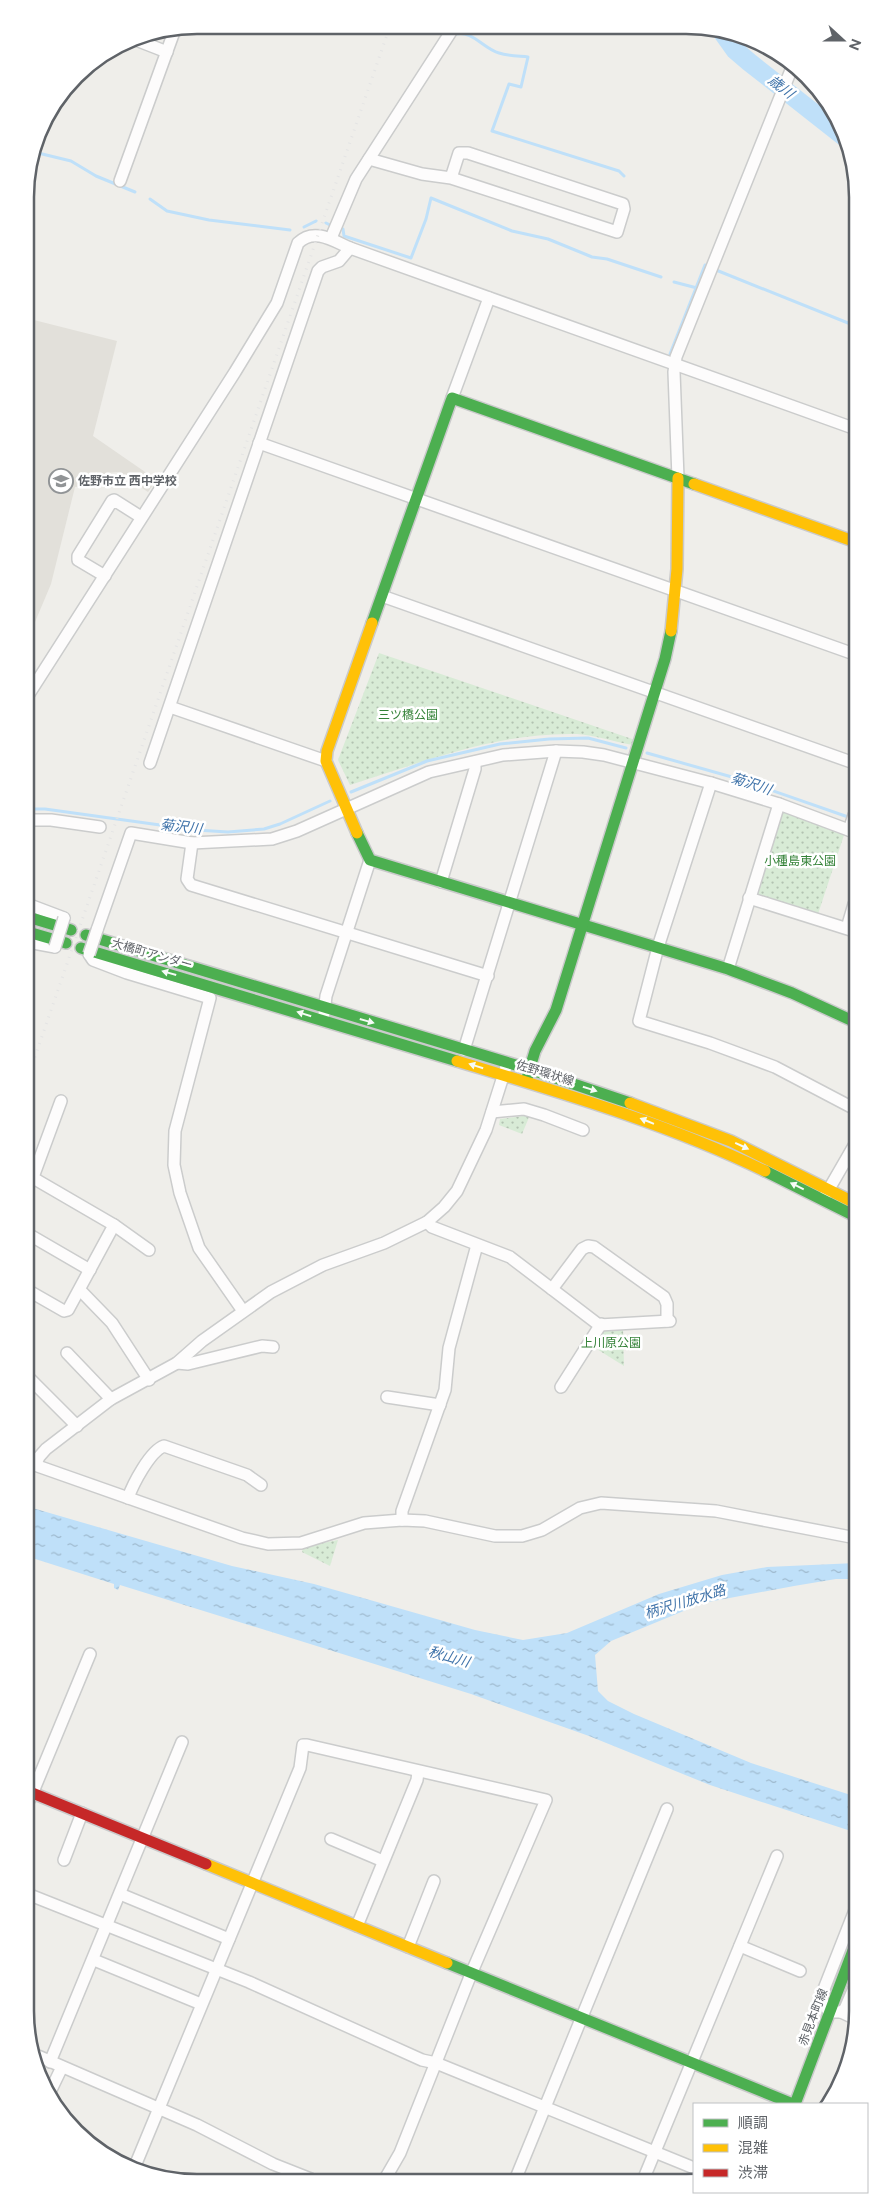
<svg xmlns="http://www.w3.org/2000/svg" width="883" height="2208" viewBox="0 0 883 2208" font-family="Figtree,'Noto Sans JP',sans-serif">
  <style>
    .education { fill: #e2e0da }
    .park { fill: url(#park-dots) }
    .water { fill: url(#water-ripples) }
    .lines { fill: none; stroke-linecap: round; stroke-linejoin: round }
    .stream { stroke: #bfe0f9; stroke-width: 3 }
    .river { stroke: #bfe0f9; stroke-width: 19 }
    .street-casing { stroke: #cbcccc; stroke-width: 14 }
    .fast-casing { stroke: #cacacb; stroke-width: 14 }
    .slow-casing { stroke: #cacacb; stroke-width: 14 }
    .jam-casing { stroke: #cacacb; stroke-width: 14 }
    .street { stroke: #fdfcfc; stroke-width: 11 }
    .fast { stroke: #4caf50; stroke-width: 11 }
    .slow { stroke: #ffc107; stroke-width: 11 }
    .jam { stroke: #c62828; stroke-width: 11 }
    .rail { stroke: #e4e4e4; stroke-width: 3; stroke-dasharray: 1 6; stroke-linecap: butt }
    .street-bridge-casing { stroke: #cbcccc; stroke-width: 14; stroke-linecap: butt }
    .street-bridge { stroke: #fdfcfc; stroke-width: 11 }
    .oneway { fill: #f6fbf6 }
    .labels { text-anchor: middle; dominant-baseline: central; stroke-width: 5; stroke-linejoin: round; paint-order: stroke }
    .poi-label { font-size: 12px; font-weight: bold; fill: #5f6368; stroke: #fff; text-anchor: start }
    .park-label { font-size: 12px; fill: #348238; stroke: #fff }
    .street-label { font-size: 12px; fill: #5f6368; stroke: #fff }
    .water-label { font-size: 14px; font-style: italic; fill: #4174aa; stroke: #fff }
    .rim { fill: none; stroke: #5f6368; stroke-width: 2.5 }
  </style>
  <defs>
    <pattern id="park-dots" width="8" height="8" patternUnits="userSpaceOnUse" patternTransform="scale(1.25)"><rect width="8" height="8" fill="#d8ebd6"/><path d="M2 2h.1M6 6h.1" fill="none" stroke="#b2c2b1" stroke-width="1.8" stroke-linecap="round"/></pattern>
    <pattern id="water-ripples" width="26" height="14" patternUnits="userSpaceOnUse" patternTransform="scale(1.25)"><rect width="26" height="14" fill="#bfe0f9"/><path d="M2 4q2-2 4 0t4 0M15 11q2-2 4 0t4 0" fill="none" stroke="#9eb9cd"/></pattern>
  </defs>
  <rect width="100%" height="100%" fill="#efeeea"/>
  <path class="education" d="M26,318l91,23 -24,95 55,38 11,2 -11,16 -30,-20 -11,1 -19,13 -13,1 -24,97 -24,57z"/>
  <g class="park">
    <path d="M379,653l256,87 -2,5c-18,-3 -38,-10 -56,-11 -79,-2 -154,28 -227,51l-12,-25z"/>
    <path d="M785,811l60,21 -27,82 -58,-17 -4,-7 23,-73z"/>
    <path d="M530,1115l-8,19 -23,-9 1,-6z"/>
    <path d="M623,1328l1,38 -32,-20 12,-17z"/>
    <path d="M338,1540l-8,26 -28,-14 1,-5z"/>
  </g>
  <path class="water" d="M29,1507l203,59 82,18 161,46 48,10 44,-7 92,-39 63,-19 45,-8 89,-4v16h-20l-42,7 -91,17 -92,38 -16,14 3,36 10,10 26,13 117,49 106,34v36l-147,-48 -121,-49 -118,-42 -351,-109 -2,5 -4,-2v-4l-85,-27z"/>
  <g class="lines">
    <g class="stream">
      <path d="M456,34c16,-4 28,15 43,19 9,3 20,3 29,4l-7,30 -12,-3 -17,47 127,40 5,5"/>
      <path d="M34,152l37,9 25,15 39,16"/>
      <path d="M150,199l17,12 42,9 81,10"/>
      <path d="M326,223l4,2"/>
      <path d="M304,227l12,-6"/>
      <path d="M343,229l1,7 67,22 15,-39 5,-21 81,33 36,8 44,18 15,2 54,18"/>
      <path d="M716,270l137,55"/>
      <path d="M674,282l23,6"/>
      <path d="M670,354l35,-89"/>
      <path d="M647,753l92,26 112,39"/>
      <path d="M351,792l76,-31 73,-17 49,-5 39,-1 38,10"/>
      <path d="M27,809h18l151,21 32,2 36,-3 16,-5 50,-23"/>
    </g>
    <path class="river" d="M720,29l15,21 14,12 98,77"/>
    <defs>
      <g id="street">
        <path d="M131,38l36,14"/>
        <path d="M369,159l53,15 29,4 166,54 7,-23 -1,-5 -155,-51h-9l-8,25"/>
        <path d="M120,181l55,-152"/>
        <path d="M331,238l25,-59 98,-152"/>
        <path d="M452,398l37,-100"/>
        <path d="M259,443l595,211"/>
        <path d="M678,478l-4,-106 2,-15 117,-292"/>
        <path d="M105,576l-27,-16v-4l34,-55 2,-1 27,17"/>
        <path d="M382,596l472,167"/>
        <path d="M27,697l208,-325 42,-69 21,-60c16,-16 36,-2 52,5l503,180"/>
        <path d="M170,707l156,54"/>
        <path d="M150,763l168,-492 4,-4 17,-6 11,-13"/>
        <path d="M711,783l-53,164 -19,74 71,22 65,24 80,42"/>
        <path d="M27,820h24l49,7"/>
        <path d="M849,830l5,-15"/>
        <path d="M192,843l-5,36 4,6 297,91"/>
        <path d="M441,882l34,-113v-7"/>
        <path d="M749,898l105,33"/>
        <path d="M27,904l37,14"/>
        <path d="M847,928l7,-24"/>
        <path d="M97,930l34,-97 61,10 80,-4 25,-8 132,-59 74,-17 53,-4 27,1 21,3 107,28 68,21 75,28"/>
        <path d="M28,942l27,5"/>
        <path d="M89,954l4,6 34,13 83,25 -35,133 -1,34 6,28 19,55 44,63"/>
        <path d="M728,969l51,-165"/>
        <path d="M324,1014l2,-18 44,-136"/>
        <path d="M464,1050l92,-299"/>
        <path d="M492,1112l32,-3 20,6 39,15"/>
        <path d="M28,1175l86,50 -46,85 -4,1 -35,-20"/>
        <path d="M33,1177l28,-76"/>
        <path d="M825,1196l30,-52"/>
        <path d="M427,1222l5,5 78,30 89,68 71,-4"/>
        <path d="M114,1225l35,25"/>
        <path d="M28,1234l62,36"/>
        <path d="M552,1289l30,-40 6,-3 6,1 70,50 3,7v17"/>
        <path d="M80,1290l32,33 37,57"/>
        <path d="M67,1353l44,46"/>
        <path d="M177,1363l11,1 74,-18 11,1"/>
        <path d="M29,1378l48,48"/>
        <path d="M561,1387l40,-63"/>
        <path d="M387,1397l53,8"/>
        <path d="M29,1463l213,75 26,6 33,-1 63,-20 38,-3 23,1 70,15h27l20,-6 38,-22 21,-5 115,8 140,27"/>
        <path d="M35,1465l4,-8 7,-8 65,-50 66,-36 25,-22 69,-49 52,-27 61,-22 43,-21 17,-15 13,-16 29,-61 20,-63"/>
        <path d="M128,1498c5,-14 22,-47 36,-52l83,29 14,10"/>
        <path d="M402,1520v-9l43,-121 4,-42 28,-103"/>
        <path d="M30,1799l60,-145"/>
        <path d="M331,1839l52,22"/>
        <path d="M64,1860l18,-47"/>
        <path d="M120,1894l109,45"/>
        <path d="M30,1895l219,87 173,78 14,3 258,105"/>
        <path d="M855,1910l-33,84v7l7,11h12l4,-3 13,-30"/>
        <path d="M357,1926l60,-146 1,-8"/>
        <path d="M740,1946l60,25"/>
        <path d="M408,1947l26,-66"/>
        <path d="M94,1960l107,44"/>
        <path d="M841,2012l17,8"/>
        <path d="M31,2053l166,72 76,39 38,15"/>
        <path d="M50,2062l132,-320"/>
        <path d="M48,2096l14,-29"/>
        <path d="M135,2166l165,-398 3,-23h4l239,55 -75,174 -71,179 -15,26"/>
        <path d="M516,2178l151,-369"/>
        <path d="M644,2178l133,-322"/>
      </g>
      <g id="fast">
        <path d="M372,623l80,-225 242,86"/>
        <path d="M357,833l13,27 358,109 64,24 63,29"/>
        <path d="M28,917l43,13"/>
        <path d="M28,932l38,11"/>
        <path d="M86,935l443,134 101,34"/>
        <path d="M81,948l376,113"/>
        <path d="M527,1078l8,-27 21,-41 109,-351 6,-28"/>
        <path d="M765,1171l90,45"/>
        <path d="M447,1963l346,141"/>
        <path d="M795,2104l62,-164"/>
      </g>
      <g id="slow">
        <path d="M694,484l159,57"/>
        <path d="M671,631l6,-62 1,-91"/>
        <path d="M357,833l-31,-72 1,-10 45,-128"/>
        <path d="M457,1061c105,32 209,62 308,110"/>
        <path d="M630,1103l101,38 124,62"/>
        <path d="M206,1864l241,99"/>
      </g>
      <path id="jam" d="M30,1792l176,72"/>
    </defs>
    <use href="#street" class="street-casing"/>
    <use href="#fast" class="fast-casing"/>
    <use href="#slow" class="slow-casing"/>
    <use href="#jam" class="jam-casing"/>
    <use href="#street" class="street"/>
    <use href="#fast" class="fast"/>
    <use href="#slow" class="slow"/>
    <use href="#jam" class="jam"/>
    <path class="rail" d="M28,1077l362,-1051"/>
    <defs>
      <g id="street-bridge">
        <path d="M55,947l9,-29"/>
        <path d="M89,954l8,-24"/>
      </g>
    </defs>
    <use href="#street-bridge" class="street-bridge-casing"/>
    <use href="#street-bridge" class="street-bridge"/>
  </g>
  <defs><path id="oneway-solid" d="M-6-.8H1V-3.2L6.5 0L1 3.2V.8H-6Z" transform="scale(1.25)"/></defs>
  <g class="oneway">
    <use href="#oneway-solid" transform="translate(169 973) rotate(-164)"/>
    <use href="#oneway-solid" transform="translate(304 1014) rotate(-163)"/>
    <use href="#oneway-solid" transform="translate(367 1021) rotate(16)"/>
    <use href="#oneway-solid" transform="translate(476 1066) rotate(-163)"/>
    <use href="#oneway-solid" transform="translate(590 1089) rotate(18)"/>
    <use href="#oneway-solid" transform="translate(647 1121) rotate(-158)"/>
    <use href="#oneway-solid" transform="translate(742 1146) rotate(25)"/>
    <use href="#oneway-solid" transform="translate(797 1186) rotate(-154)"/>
  </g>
  <defs>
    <symbol id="school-ring" viewBox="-11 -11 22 22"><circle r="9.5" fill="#fff" stroke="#919496" stroke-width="1.5"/><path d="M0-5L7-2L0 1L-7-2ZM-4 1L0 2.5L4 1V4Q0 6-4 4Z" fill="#919496"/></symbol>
  </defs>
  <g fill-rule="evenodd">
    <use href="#school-ring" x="47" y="467" width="28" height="28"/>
  </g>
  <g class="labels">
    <g class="poi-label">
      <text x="78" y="481">佐野市立 西中学校</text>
    </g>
    <g class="park-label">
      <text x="408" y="715">三ツ橋公園</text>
      <text x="800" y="861">小種島東公園</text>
      <text x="611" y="1343">上川原公園</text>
    </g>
    <g class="street-label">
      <text transform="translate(152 954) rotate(16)">大橋町アンダー</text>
      <text transform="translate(545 1073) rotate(17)">佐野環状線</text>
      <text transform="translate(813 2017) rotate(-69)">赤見本町線</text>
    </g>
    <g class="water-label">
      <text transform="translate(781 87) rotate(38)">歳川</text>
      <text transform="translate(751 784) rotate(18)">菊沢川</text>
      <text transform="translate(181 827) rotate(7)">菊沢川</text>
      <text transform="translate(685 1602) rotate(-17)">柄沢川放水路</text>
      <text transform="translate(449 1657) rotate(16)">秋山川</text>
    </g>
  </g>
  <path d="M0 0H883V2208H0ZM197 34H686A163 163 0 0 1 849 197V2011A163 163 0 0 1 686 2174H197A163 163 0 0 1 34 2011V197A163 163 0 0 1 197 34Z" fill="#fff" fill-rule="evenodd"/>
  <path class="rim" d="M197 34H686A163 163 0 0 1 849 197V2011A163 163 0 0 1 686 2174H197A163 163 0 0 1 34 2011V197A163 163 0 0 1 197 34Z"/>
  <rect x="693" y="2103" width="175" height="90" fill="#ffffff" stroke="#bfc1c3"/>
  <rect x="703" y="2119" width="25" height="8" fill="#4caf50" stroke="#bfc1c3"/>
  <text x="738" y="2128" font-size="15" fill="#5f6368">順調</text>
  <rect x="703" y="2144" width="25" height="8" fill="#ffc107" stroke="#bfc1c3"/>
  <text x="738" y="2153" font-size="15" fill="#5f6368">混雑</text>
  <rect x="703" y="2169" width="25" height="8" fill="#c62828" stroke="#bfc1c3"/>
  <text x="738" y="2178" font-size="15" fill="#5f6368">渋滞</text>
  <g transform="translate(843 40) rotate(111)" stroke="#ffffff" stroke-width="4" paint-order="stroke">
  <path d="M0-4L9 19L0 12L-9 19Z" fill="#5f6368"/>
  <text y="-8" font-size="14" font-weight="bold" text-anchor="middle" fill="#5f6368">N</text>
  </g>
</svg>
